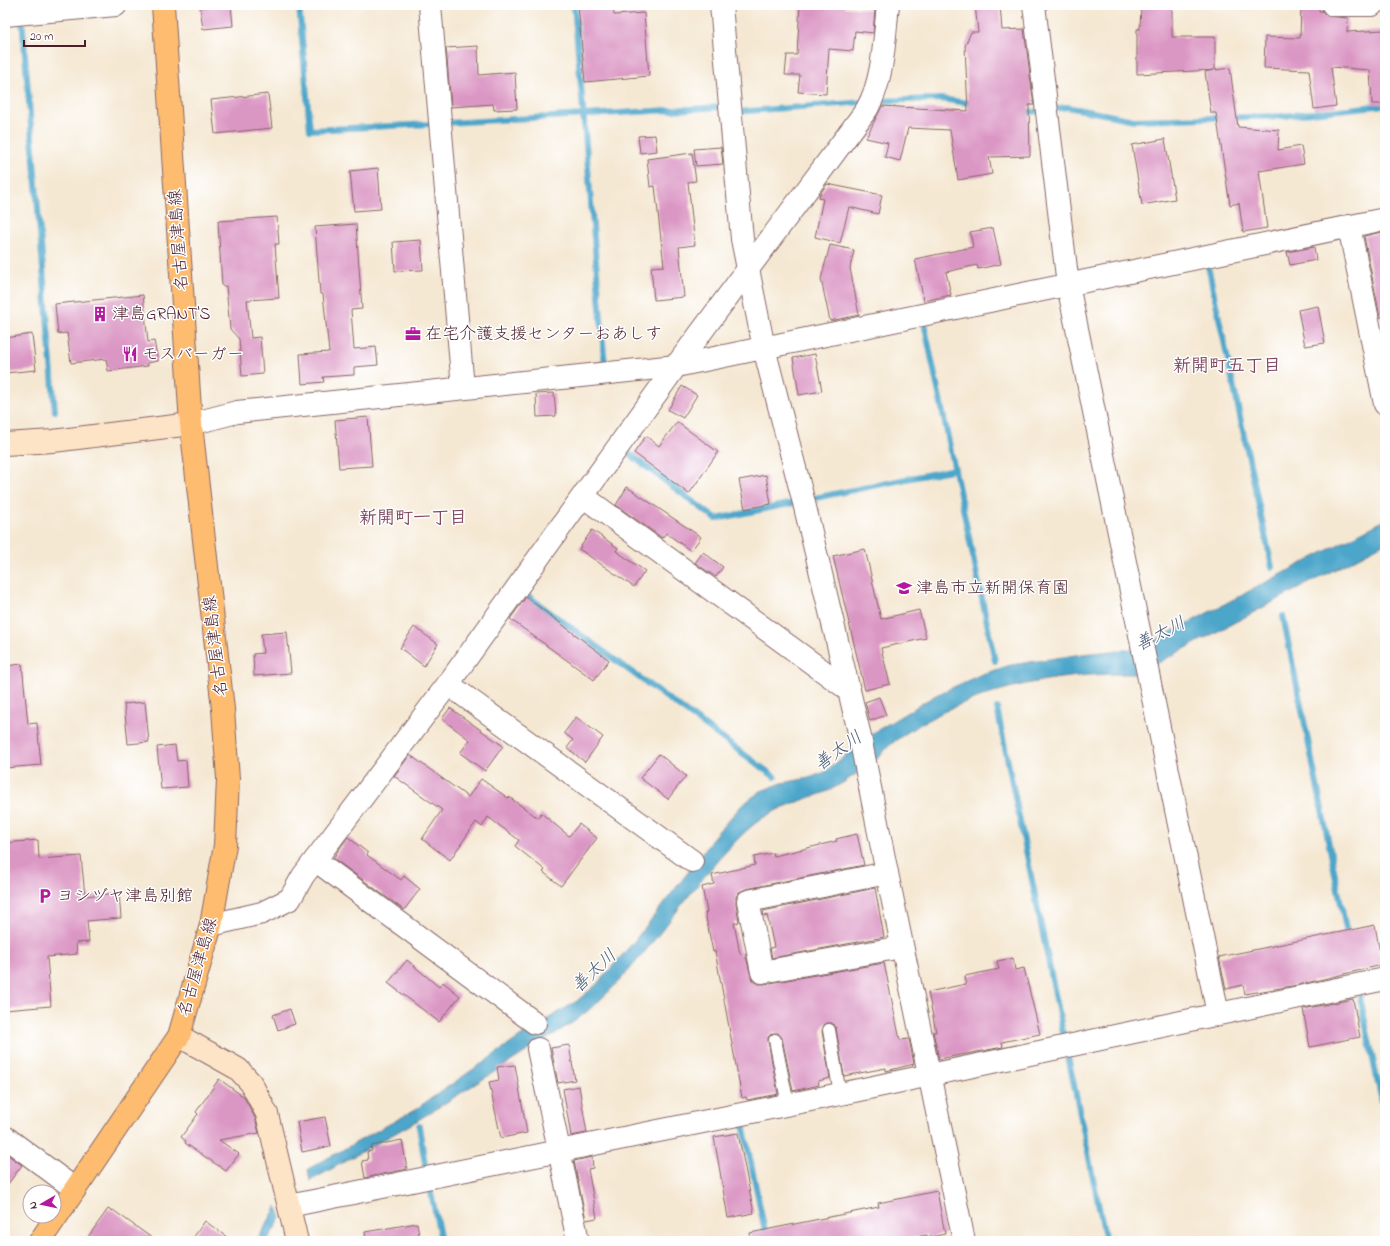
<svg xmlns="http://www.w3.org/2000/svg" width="1390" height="1246" viewBox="0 0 1390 1246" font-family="'Indie Flower','Klee One',sans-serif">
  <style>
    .water { fill: #4ca6ca; stroke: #4b627a }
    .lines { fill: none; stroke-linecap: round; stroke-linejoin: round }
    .stream { stroke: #4ca6ca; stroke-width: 6 }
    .building { fill: #db97c4 }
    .lane-casing { stroke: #866566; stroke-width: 14 }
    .street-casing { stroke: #866566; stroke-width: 24 }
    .secondary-casing { stroke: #866566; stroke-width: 24 }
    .primary-casing { stroke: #866566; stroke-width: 24 }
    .lane { stroke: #fff; stroke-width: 12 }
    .street { stroke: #fff; stroke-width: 22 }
    .secondary { stroke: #fee4c6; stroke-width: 22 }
    .primary { stroke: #fdbc70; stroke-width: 22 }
    .labels { text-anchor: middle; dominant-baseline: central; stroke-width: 3; stroke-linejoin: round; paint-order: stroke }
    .street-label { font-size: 17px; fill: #4a1f2b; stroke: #fff }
    .poi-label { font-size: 17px; fill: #4a1f2b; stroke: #fff; text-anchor: start }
    .neighbourhood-label { font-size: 18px; font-weight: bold; fill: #7d4961; stroke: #fff }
    .water-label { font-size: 18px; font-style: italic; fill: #4b5c73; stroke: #fff }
  </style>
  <rect width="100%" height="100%" fill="#fff"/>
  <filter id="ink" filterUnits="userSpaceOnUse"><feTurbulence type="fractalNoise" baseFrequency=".025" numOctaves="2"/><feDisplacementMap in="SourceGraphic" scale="8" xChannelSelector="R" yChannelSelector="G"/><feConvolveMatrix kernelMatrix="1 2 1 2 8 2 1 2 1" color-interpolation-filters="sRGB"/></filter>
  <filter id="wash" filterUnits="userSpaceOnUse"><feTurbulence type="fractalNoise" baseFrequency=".012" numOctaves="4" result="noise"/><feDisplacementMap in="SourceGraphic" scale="16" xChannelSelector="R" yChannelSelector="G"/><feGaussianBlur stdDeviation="0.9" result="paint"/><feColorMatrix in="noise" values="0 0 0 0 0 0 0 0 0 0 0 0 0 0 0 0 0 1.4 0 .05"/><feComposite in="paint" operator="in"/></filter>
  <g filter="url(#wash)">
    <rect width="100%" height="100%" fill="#f5e8d3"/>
    <g class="water">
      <path d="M1385,520v23l-248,131c-84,-2 -173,16 -242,67 -7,5 -13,13 -20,19 -13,10 -28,21 -43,29 -8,5 -20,7 -29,11 -25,8 -43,17 -62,36 -59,58 -98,134 -166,185l-160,101 -105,59 -2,-12 105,-58 120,-83 44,-27 19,-16 36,-41 68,-87 15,-22 27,-30 19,-14 21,-8 27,-5 16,-6 48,-39 63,-38 46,-21 29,-9 71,-11 51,-5 17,-6z"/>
      <path d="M277,1206l4,12 -14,23h-10z"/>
    </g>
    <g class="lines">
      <g class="stream">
        <path d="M299,5l11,125 121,-6"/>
        <path d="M574,5l31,361"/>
        <path d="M22,19l33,392"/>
        <path d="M876,101l65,-2 34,5"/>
        <path d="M1021,111l13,1 33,-5 67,13 149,-4 102,-11"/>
        <path d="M735,112l130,-10"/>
        <path d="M446,123l277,-16 3,1"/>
        <path d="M1208,266l64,301"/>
        <path d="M924,323l71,338"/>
        <path d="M628,453l88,66 78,-16"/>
        <path d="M810,499l145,-30"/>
        <path d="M525,594l250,183"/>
        <path d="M1283,616l65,323"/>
        <path d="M997,708l67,330"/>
        <path d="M1360,997l25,120"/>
        <path d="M1068,1056l38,185"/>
        <path d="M742,1119l25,122"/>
        <path d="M419,1126l7,44"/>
        <path d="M429,1183l12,58"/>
      </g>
    </g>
    <g id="blocks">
      <g class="building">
        <path d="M231,5l2,21 -30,3 -3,-22z"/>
        <path d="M578,5h35l1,10 30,-2 5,63 -64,6z"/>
        <path d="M800,5h45v2l30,3 -2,23 -18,-2 -2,20 -24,-2 -3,45 -28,-2 2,-17h-15l2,-20h10z"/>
        <path d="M975,5h25l2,25 22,-1 10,76h-5l1,51 -41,1 3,17 -34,6 -8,-50 -42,-2 -8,33 -15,-4 3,-14 -22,-5 16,-32 86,5 -3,-65 6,-14h7z"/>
        <path d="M1141,5h31v32h43v33l15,-2 8,59 41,3 -1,20 23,-4 3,18 -45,7 8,57 -24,4 -4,-29 -9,2 -14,-92h-5l-6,-41 9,-2 -77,4v-45h3z"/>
        <path d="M1301,5h18v6h3l5,5 21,2 -1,14 38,-2v74h-13l-2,-34 -39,-3 5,39 -22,3 -5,-39 -45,-2 1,-31 35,1z"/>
        <path d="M478,46l1,29 36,-3 2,37 -23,1 -1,-6 -42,3 -5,-59z"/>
        <path d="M268,94l4,34 -57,6 -4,-34z"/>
        <path d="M655,135l2,16 -17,2 -2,-17z"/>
        <path d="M1165,139l10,60 -33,6 -10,-60z"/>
        <path d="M721,147l2,17 -27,2 -2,-17z"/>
        <path d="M692,153l4,28 -8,1 7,63 -16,2 5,50 -30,3 -3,-33 13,-1 -9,-80 -5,1 -3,-28z"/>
        <path d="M378,168l3,41 -27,2 -4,-40z"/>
        <path d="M827,184l55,11 -4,19 -29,-7 -9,36 -25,-6 8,-38 -4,-1 1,-4z"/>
        <path d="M277,217l2,27h-4l4,54 -32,2 4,38 9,-1 3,37 -21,2 -3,-37 -9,-10 -4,-43h-4l-4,-65z"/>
        <path d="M356,224l6,85 -11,1 3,39 22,-2 2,18 -24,2v8l-31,2 1,5 -22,2 -2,-30 29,-2 -6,-58h-3l-5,-67z"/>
        <path d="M993,228l8,36 -23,5 -1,-4 -31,7 5,23 -27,6 -9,-42 58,-12 -3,-15z"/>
        <path d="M1382,232l3,15v70h-5l-16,-81z"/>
        <path d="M421,240l2,30 -28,1 -2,-29z"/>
        <path d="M830,245l24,5 -4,18 9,47 -29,6 -9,-42z"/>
        <path d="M1314,247l2,13 -26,5 -3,-13z"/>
        <path d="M143,295l5,47 6,-1 4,20 -11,2 1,3 -40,5 -2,-12 -35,4 -4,-30 -9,1 -3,-30z"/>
        <path d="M1318,306l7,37 -20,3 -7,-36z"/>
        <path d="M32,334l4,36 -31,3v-35z"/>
        <path d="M815,354l7,37 -23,4 -6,-37z"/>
        <path d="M682,386l15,9 -14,23 -15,-8z"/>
        <path d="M554,393l2,23 -19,1 -1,-23z"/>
        <path d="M368,417l4,49 -33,2 -4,-48z"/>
        <path d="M677,422l41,30 -29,42 -55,-41 12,-17 13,10z"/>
        <path d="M766,475l5,29 -26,5 -6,-29z"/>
        <path d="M627,487l74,50 -10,14 -25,-18 -4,5 -46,-33z"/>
        <path d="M592,530l26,18 -2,3 29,20 -11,16 -55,-38z"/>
        <path d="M865,549l16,70 38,-9 7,28 -45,10 9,36 -25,6 -32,-134z"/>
        <path d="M703,552l20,15 -7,10 -21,-14z"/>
        <path d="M526,597l83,63 -15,20 -84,-61z"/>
        <path d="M414,627l24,17 -14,22 -24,-18z"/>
        <path d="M287,632l4,41 -37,3 -1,-22 10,-1 -2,-19z"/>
        <path d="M22,664l6,60 9,-1 4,42 -36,3v-102z"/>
        <path d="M879,697l7,18 -16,6 -5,-19z"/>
        <path d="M145,702l4,40 -21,2 -4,-40z"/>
        <path d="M450,708l53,38 -18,25 -25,-18 10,-13 -28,-21z"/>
        <path d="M576,717l27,20 -18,25 -18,-14 6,-8 -9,-7z"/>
        <path d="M175,745l2,16 9,-1 2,27 -27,2 -4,-42z"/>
        <path d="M659,754l27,22 -18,23 -28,-21z"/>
        <path d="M410,755l58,42 13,-18 27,19 1,-1 29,21 3,-5 28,23 10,-12 18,14 -36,48 -18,-14 2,-2 -30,-24 4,-6 -31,-23 -6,10 -6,-5 -26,38 -28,-21 20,-29 -48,-34z"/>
        <path d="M857,834l7,31 -118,24 -7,3 -3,5v6l3,19 -5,1 6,31 5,-1 7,27 5,4h7l120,-21 16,77 9,-1 5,25 -28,7v-3l-42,8 -8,-48 -4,-5h-5l-3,2 -2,6 8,47 -12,3 1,4 -26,6 -11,-53 -4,-5h-5l-5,4v4l10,53 -31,6 -1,-3 -4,1 -27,-147 -2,1 -8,-39 2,-1 -5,-25 12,-3 -2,-9 43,-10 -1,-8 19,-4 1,3 63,-15 -1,-2z"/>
        <path d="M348,837l20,16 -1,2 34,25 3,-4 16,13 -16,21 -71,-52z"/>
        <path d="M38,840l1,19 42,-3 4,40 34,-3 2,25 -34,3 2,21 -13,1 1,11 -30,3 4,49 -46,4v-167z"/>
        <path d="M875,888l9,49 -112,21 -2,-10 4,-1 -7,-32 -3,1 -1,-5z"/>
        <path d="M1375,925l7,40 -84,20 -53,9 -2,-9 -17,4 -7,-32z"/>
        <path d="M1013,958l2,12 9,-2 16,66 -38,8 1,5 -64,12 -6,-27h3l-8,-40 38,-8 -1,-8 34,-7 -2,-8z"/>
        <path d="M407,960l32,27 4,-5 17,14 -21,26 -51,-39z"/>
        <path d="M1353,999l7,38 -50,10 -7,-38z"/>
        <path d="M290,1009l5,15 -17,6 -5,-15z"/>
        <path d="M569,1045l6,35 -17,3 -7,-35z"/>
        <path d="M515,1065l12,68 -26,5 -12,-56 10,-2 -2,-13z"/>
        <path d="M219,1079l25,18 11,21 4,15 -40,7 20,14 -13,17 -41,-28 1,-2 -5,-4 17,-23 -2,-2z"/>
        <path d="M579,1086l8,47 -16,3 -8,-47z"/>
        <path d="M325,1117l6,29 -29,6 -5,-30z"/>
        <path d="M738,1133l16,80 -26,5 -14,-81z"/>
        <path d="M402,1140l5,29 -42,9 -3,-17 6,-1 -1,-8 5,-1 -1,-5z"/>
        <path d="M5,1153l17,12 -17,23z"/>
        <path d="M592,1157l1,11 -5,1 9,49 -11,2 -12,-59z"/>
        <path d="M937,1191l8,43 -18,4v-3l-32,6h-144l-1,-8 129,-26 -1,-4z"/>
        <path d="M108,1209l4,2 1,-1 43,31h-71z"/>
        <path d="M205,1221l27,20h-41z"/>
        <path d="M417,1223l3,18h-54l-1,-9z"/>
      </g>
    </g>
  </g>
  <g filter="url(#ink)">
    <use href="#blocks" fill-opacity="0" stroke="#866566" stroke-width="1"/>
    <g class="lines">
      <defs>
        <g id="lane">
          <path d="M829,1030l11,64"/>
          <path d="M775,1040l13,65"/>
        </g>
        <g id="street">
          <path d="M430,5l33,383"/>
          <path d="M721,5l21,234 22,109 40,155 55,229 28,141 77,368"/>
          <path d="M1034,5l34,280 150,729"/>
          <path d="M1333,5h39"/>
          <path d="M5,15l111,-10"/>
          <path d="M1349,226l36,178"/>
          <path d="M191,424l46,-12 439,-46 709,-147"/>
          <path d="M584,497l265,193"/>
          <path d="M448,684l244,177"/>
          <path d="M315,860l220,163"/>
          <path d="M887,873l-139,28 14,71 140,-25"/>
          <path d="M211,925l51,-12 28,-14 13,-23 145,-192 228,-318 191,-257c17,-30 17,-70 21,-104"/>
          <path d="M538,1049l40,192"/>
          <path d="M5,1137l70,52"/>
          <path d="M289,1206l551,-112 545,-115"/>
        </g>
        <g id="secondary">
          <path d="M5,444l48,-3 138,-17"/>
          <path d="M179,1036l59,33 13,14 16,31 30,127"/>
        </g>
        <path id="primary" d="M40,1241l139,-205 32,-111 14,-80 3,-66 -5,-70 -32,-285 -28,-419"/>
      </defs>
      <use href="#lane" class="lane-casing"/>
      <use href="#street" class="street-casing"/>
      <use href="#secondary" class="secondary-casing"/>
      <use href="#primary" class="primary-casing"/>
      <use href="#lane" class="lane"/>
      <use href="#street" class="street"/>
      <use href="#secondary" class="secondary"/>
      <use href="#primary" class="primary"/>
    </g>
  </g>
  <defs>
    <symbol id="building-bare" viewBox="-9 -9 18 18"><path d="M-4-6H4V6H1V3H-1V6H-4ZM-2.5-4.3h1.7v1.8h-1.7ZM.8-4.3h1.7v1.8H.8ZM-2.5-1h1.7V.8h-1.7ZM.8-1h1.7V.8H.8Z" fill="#b5179e" stroke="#fff" stroke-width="2.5" paint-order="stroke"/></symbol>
    <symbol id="office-bare" viewBox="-9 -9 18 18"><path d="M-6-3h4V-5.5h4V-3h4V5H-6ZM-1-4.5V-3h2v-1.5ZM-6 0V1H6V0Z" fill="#b5179e" stroke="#fff" stroke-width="2.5" paint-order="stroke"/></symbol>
    <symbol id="restaurant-bare" viewBox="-9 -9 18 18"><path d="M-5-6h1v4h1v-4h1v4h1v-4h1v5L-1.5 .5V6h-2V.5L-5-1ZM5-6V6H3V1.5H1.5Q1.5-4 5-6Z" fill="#b5179e" stroke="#fff" stroke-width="2.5" paint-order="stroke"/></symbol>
    <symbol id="school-bare" viewBox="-9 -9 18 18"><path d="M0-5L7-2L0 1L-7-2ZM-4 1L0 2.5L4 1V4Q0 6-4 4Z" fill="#b5179e" stroke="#fff" stroke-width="2.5" paint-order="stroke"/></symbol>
    <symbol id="parking-bare" viewBox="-9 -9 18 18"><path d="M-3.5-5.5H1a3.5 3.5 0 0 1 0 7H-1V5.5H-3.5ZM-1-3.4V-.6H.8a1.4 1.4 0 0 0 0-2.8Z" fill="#b5179e" stroke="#fff" stroke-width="2.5" paint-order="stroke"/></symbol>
  </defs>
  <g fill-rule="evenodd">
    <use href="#building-bare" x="89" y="303" width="22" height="22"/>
    <use href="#office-bare" x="402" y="323" width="22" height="22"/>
    <use href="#restaurant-bare" x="119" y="343" width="22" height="22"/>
    <use href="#school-bare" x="893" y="577" width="22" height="22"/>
    <use href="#parking-bare" x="34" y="885" width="22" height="22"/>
  </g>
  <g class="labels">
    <g class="street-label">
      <text transform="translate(179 240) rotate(-94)">名古屋津島線</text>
      <text transform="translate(216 646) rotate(-97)">名古屋津島線</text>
      <text transform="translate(198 967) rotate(-74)">名古屋津島線</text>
    </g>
    <g class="poi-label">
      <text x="112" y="314">津島GRANT'S</text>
      <text x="425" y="334">在宅介護支援センターおあしす</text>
      <text x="142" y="354">モスバーガー</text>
      <text x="916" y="588">津島市立新開保育園</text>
      <text x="57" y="896">ヨシヅヤ津島別館</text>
    </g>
    <g class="neighbourhood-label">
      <text x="1227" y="367">新開町五丁目</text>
      <text x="413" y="519">新開町一丁目</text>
    </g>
    <g class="water-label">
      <text transform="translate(1161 635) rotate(-27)">善太川</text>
      <text transform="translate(839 752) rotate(-36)">善太川</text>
      <text transform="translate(595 972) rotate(-43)">善太川</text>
    </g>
  </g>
  <rect width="1390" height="1246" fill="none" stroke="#fff" stroke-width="20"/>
  <g transform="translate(42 1204) rotate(261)"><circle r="19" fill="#ffffff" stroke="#b7a5aa"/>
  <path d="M0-3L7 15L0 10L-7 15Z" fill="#b5179e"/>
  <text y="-6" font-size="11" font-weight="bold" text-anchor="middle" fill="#4a1f2b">N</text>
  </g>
  <path d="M24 40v6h61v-6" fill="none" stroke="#4a1f2b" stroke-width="2"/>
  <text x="30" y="40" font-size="12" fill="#4a1f2b" stroke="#ffffff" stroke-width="3" paint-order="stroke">20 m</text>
</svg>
